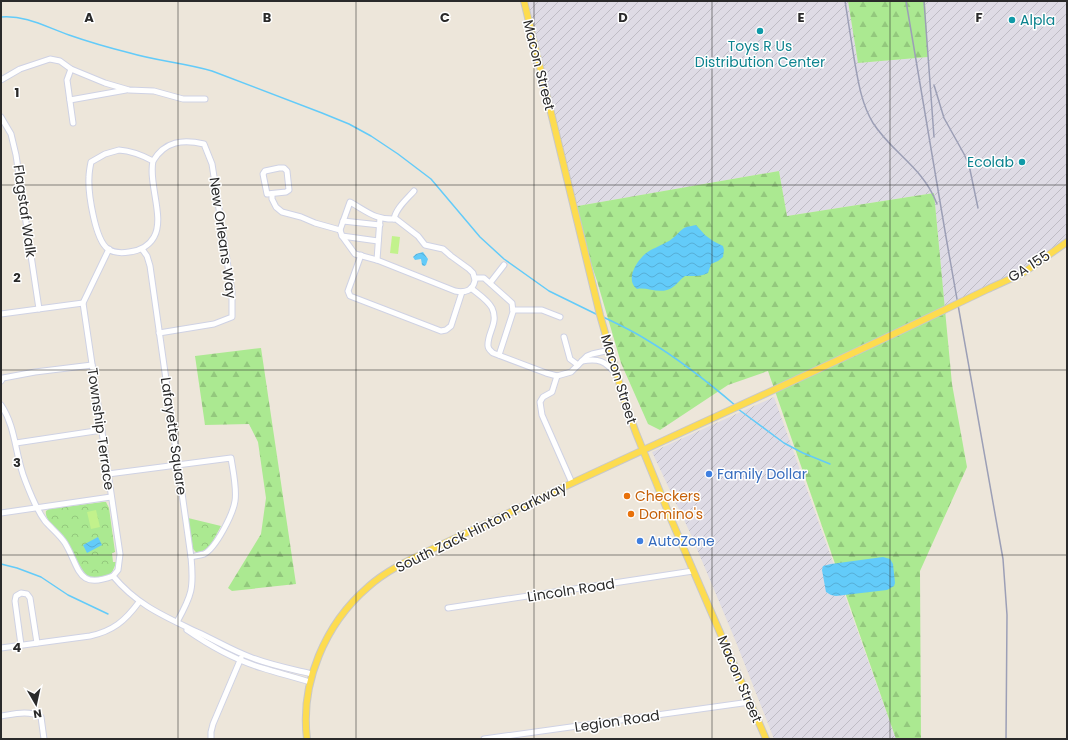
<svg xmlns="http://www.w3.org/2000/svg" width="1068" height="740" viewBox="0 0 1068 740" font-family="Poppins,sans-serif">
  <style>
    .industrial { fill: url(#industrial-furrows) }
    .forest { fill: url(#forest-firs) }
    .park { fill: url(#park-crowns) }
    .pitch { fill: #c2f28c }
    .water { fill: url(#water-waves) }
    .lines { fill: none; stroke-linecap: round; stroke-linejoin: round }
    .stream { stroke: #63cbf9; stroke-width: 1.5 }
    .minor-casing { stroke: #cfd2e4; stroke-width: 7 }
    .major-casing { stroke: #c8c8c8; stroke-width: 8 }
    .minor { stroke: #fff; stroke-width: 5 }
    .major { stroke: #fddc4f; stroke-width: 6 }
    .rail { stroke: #9c9fb6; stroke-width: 1.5 }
    .major-bridge-casing { stroke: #c8c8c8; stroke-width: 8; stroke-linecap: butt }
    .major-bridge { stroke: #fddc4f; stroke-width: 6 }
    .grid { fill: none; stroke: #2a2a2a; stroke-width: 1; stroke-opacity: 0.55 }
    .culture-dot { fill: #0f9aa8; stroke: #fff; stroke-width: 1.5 }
    .shop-dot { fill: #3f7fe0; stroke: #fff; stroke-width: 1.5 }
    .food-dot { fill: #e8710a; stroke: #fff; stroke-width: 1.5 }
    .labels { text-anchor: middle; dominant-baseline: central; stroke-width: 3; stroke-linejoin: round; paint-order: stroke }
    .culture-label { font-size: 14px; fill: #0d838f; stroke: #fff; text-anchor: start }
    .street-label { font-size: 14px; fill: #2a2a2a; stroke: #fff }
    .shop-label { font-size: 14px; fill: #366cbe; stroke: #fff; text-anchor: start }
    .food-label { font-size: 14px; fill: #c56008; stroke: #fff; text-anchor: start }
    .grid-label { font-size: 13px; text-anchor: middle; font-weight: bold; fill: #2a2a2a; stroke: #fff; stroke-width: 3; stroke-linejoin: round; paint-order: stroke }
  </style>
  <defs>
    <pattern id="industrial-furrows" width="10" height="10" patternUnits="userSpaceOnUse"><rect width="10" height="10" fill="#dedbe5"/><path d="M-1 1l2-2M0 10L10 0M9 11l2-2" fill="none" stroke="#bfbcc5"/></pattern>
    <pattern id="forest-firs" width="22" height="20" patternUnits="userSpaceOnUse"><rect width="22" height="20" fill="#abe991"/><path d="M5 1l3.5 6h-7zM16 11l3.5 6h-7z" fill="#93c87d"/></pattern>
    <pattern id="park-crowns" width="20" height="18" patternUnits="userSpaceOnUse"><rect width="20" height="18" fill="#abe991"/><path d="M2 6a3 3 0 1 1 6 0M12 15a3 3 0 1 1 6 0" fill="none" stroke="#93c87d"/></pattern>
    <pattern id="water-waves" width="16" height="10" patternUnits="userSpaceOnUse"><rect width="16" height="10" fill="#63cbf9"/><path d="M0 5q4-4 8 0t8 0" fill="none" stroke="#56aed6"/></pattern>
  </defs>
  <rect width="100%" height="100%" fill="#ede6da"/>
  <g class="industrial">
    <path d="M523,1h325l10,62 70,-6 -3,-56h142v242l-49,34 -73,35 -11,-119 -147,23 -8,-45 -207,36z"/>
    <path d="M774,397l122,342h-122l-38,-97 -44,-105 -40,-85z"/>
  </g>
  <g class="forest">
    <path d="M848,1h77l3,56 -70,6z"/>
    <path d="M779,171l8,45 147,-23 18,191 15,83 -47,104 1,168h-25l-128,-368 -40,14 -68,45 -12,-6 -27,-61 -24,-82 -25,-74z"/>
    <path d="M261,348l35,236 -64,7 -4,-3 33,-54 5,-36 -8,-56 -9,-18 -44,1 -10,-69z"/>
  </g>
  <g class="park">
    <path d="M103,502h3l3,6 6,44 -3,1 1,9h3c-4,16 -11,15 -25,17 -15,-9 -15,-24 -24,-37 -6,-9 -23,-21 -21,-31l3,-2z"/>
    <path d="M188,518l33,8c-6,10 -11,27 -25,26l-3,-3z"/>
  </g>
  <g class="pitch">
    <path d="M392,236l8,1 -2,17 -8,-1z"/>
    <path d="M96,510l4,17 -9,2 -4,-17z"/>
  </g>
  <g class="water">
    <path d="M696,225l9,10 8,6 10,5 1,4 -1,7 -5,4 -7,3 -3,9c-7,4 -15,3 -23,3 -6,4 -10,12 -18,14 -10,3 -21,-3 -30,-1 -12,-9 -1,-27 8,-35 6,-5 15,-8 22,-12 7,-3 11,-10 17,-14 4,-2 9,-2 12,-3z"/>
    <path d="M423,252l5,7 -2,6 -2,1 -2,-1 -1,-6 -6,1 -2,-3 3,-3z"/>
    <path d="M98,537l4,8 -15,8 -4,-8z"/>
    <path d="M883,557l7,2 3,5 2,19 -1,3 -7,4 -51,6 -5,-1 -5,-3 -4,-22 1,-4 8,-2z"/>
  </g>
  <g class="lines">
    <g class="stream">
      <path d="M1,17c25,-2 45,10 68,18 20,7 41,13 61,18 27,8 55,10 82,18l110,42 27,11 22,12 27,18 33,25 49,58 24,22 45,32 49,24"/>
      <path d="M603,317c15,7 30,14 44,23 32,19 61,42 89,66"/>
      <path d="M738,409l46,34 19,10 27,11"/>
      <path d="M1,564l16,4 24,9 27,18 40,19"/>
    </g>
    <defs>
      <g id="minor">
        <path d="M71,69l-4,11 6,43"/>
        <path d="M1,80l19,-11 30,-10 10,2 11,8 34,14 24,7 25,1 29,8h22"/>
        <path d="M70,100l56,-10"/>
        <path d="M1,117l10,17 5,21 23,154"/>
        <path d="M119,150c13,1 23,5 34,11 -5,22 12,57 1,76 -5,9 -15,14 -25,15 -6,1 -15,1 -21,-3 -13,-9 -20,-56 -19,-72 0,-5 1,-10 2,-15l14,-8z"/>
        <path d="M153,161c12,-20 30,-22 51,-17l8,20 20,128v25l-18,7 -55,9"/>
        <path d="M279,168h5l3,3 2,19 -3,2 -19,2 -4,-20 2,-3z"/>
        <path d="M272,194v5l4,8 6,5 19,5 14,6 25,7"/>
        <path d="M350,202c18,10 25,18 46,17l22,17 7,9 18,4 8,7 18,13 4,4 2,7c-2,11 -10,13 -20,11l-78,-31 -22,-6 -13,-18 -2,-6z"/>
        <path d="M394,219c2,-11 13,-20 20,-28"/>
        <path d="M343,221l37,4"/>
        <path d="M342,236l36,5"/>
        <path d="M109,249l-26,54 37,251 -2,16 -5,6c24,29 51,40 84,56 18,8 34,18 53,25 20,8 41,12 62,17"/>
        <path d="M142,249l5,7 3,10 41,291c3,31 1,38 -14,65"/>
        <path d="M361,255l-13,36 2,5 91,35 5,-1 5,-4 11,-34"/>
        <path d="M377,260l3,-42"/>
        <path d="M475,278h9l28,25 1,9 -14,43"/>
        <path d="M490,283l14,-18"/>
        <path d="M471,288c7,6 17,12 21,20 7,15 -5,25 -4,38 0,3 3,5 5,7l53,20 11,3 14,-4 16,-16 5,-2 18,-4"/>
        <path d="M513,310h29l18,7"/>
        <path d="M1,314l82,-11"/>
        <path d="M564,337l6,22 8,6"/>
        <path d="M582,361c17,-3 23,0 34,13"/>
        <path d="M557,376l-5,16 -9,5 -3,5 2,13 30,68"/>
        <path d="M1,381l2,-3 32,-6 57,-7"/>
        <path d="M1,405c15,22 14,50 24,75 5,13 11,29 20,41 6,7 15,14 20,22 15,25 12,47 48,33"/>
        <path d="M16,443l86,-13"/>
        <path d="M108,474l123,-16c2,13 6,30 4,43 -2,13 -19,47 -31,53 -4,1 -9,2 -13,3"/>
        <path d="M1,513l110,-16"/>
        <path d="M448,608l245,-37"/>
        <path d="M187,630c23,16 48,30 75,38 16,5 32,9 48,14"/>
        <path d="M21,645l-6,-44 1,-5 5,-3 6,1 3,4 7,45"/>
        <path d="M1,648l89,-12c23,-5 35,-15 49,-34"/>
        <path d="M1,716c13,-2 28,-6 40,1l3,22"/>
        <path d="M211,739v-7l2,-8 28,-66"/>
        <path d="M484,739l266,-37"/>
      </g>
      <g id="major">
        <path d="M524,1l76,314 25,88 11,30 35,86 95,220"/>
        <path d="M990,288l33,-15 44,-31"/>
        <path d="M307,739c-7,-56 18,-115 61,-152 22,-20 51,-31 77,-44 30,-14 59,-28 89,-42 135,-64 273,-125 408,-190"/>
      </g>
    </defs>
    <use href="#minor" class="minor-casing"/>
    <use href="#major" class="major-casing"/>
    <use href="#minor" class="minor"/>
    <use href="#major" class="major"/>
    <g class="rail">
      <path d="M845,1c3,19 6,38 9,57 4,22 7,45 19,65 20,31 50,44 64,81"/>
      <path d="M906,1l40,236 57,322 4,56 -1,124"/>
      <path d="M924,1l10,136"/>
      <path d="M934,85l10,33 20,36 5,11 9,43"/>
    </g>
    <defs>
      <path id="major-bridge" d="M942,311l48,-23"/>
    </defs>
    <use href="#major-bridge" class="major-bridge-casing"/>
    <use href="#major-bridge" class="major-bridge"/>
  </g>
  <path class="grid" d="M178,1v738M356,1v738M534,1v738M712,1v738M890,1v738M1,185h1066M1,370h1066M1,555h1066"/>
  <g class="culture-dot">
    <circle cx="1012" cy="20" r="4"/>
    <circle cx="760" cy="31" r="4"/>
    <circle cx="1022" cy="162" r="4"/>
  </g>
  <g class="shop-dot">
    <circle cx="709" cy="474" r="4"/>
    <circle cx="640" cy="541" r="4"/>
  </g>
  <g class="food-dot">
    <circle cx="627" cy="496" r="4"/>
    <circle cx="631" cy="514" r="4"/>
  </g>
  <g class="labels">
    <g class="culture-label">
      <text x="1020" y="20">Alpla</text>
      <text x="760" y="46" text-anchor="middle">Toys R Us<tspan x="760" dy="16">Distribution Center</tspan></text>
      <text x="1014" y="162" text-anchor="end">Ecolab</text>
    </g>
    <g class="street-label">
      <text transform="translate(539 65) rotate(76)">Macon Street</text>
      <text transform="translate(25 211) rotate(82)">Flagstaf Walk</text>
      <text transform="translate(223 238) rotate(82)">New Orleans Way</text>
      <text transform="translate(1029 266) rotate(-32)">GA 155</text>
      <text transform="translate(619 379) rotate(73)">Macon Street</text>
      <text transform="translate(101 429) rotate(82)">Township Terrace</text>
      <text transform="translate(174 436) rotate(82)">Lafayette Square</text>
      <text transform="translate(481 527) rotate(-26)">South Zack Hinton Parkway</text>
      <text transform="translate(571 590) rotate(-9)">Lincoln Road</text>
      <text transform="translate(740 679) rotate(67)">Macon Street</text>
      <text transform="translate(617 721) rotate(-8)">Legion Road</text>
    </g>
    <g class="shop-label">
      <text x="717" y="474">Family Dollar</text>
      <text x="648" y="541">AutoZone</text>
    </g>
    <g class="food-label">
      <text x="635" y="496">Checkers</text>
      <text x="639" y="514">Domino's</text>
    </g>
  </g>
  <g class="grid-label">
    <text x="89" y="22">A</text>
    <text x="267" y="22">B</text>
    <text x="445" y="22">C</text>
    <text x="623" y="22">D</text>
    <text x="801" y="22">E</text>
    <text x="979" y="22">F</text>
    <text x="17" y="97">1</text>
    <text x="17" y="282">2</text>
    <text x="17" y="467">3</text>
    <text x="17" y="652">4</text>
  </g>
  <rect width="1068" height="740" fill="none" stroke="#2a2a2a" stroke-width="4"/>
  <g transform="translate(36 704) rotate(171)" stroke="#ffffff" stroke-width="3" paint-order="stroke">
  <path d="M0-3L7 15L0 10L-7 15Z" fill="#2a2a2a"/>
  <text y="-6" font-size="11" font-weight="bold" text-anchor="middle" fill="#2a2a2a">N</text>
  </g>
</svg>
